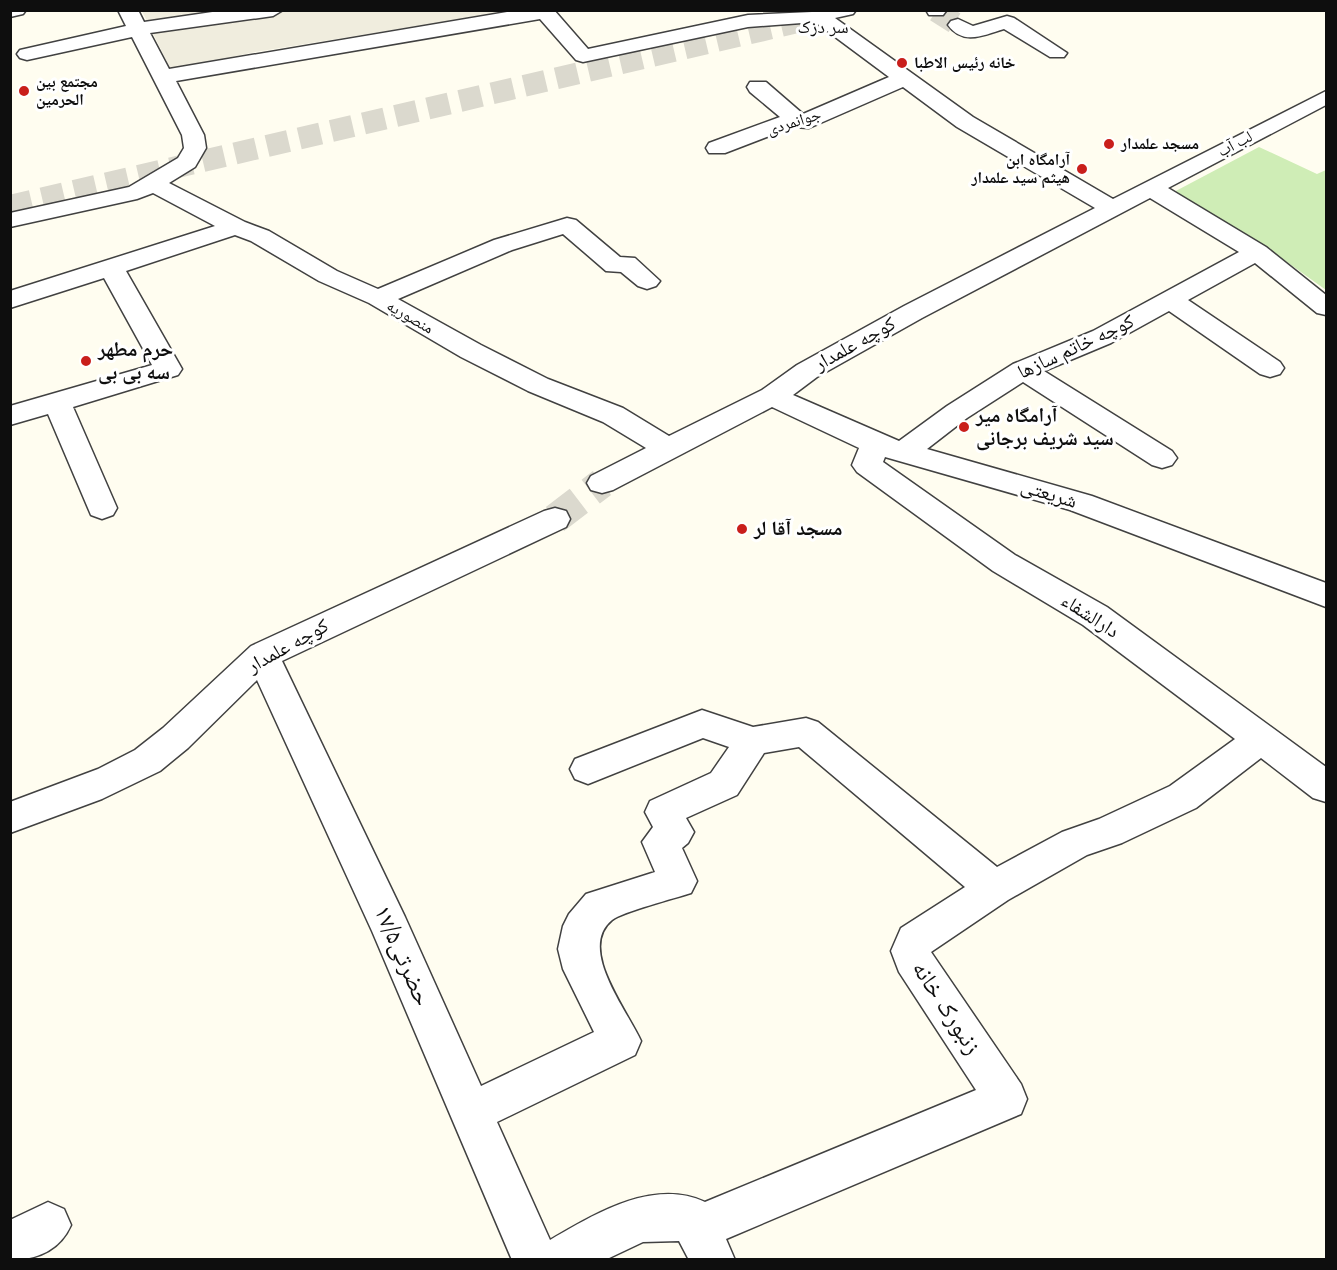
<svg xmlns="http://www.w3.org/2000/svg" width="1337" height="1270" viewBox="0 0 1337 1270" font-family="Spectral,'Noto Naskh Arabic',serif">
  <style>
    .green { fill: #cfedb6 }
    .plaza { fill: #f0edde }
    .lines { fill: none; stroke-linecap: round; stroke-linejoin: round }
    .minor-tunnel-far1 { stroke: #dbd9ce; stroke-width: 22; stroke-dasharray: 22 11; stroke-linecap: butt }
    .minor-tunnel { stroke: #dbd9ce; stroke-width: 30; stroke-dasharray: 30 15; stroke-linecap: butt }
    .minor-casing { stroke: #414141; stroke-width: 3 }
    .minor { fill: #fff; fill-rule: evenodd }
    .poi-dot { fill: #c91f1b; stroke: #fff; stroke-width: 2 }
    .labels { text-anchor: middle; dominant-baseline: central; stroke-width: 6; stroke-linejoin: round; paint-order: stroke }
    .far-poi-label { font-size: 16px; font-weight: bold; fill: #0e0e0e; stroke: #fff; text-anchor: start }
    .far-street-label { font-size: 16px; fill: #0e0e0e; stroke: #fff }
    .far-neighbourhood-label { font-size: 18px; fill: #0e0e0e; stroke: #fff }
    .street-label { font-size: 20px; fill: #0e0e0e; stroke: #fff }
    .poi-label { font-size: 20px; font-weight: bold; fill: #0e0e0e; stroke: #fff; text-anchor: start }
    .near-street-label { font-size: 24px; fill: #0e0e0e; stroke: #fff }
  </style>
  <rect width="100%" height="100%" fill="#fffdf0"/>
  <path class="green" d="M1259,147l58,27 9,-4v120l-67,-48 -87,-49z"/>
  <path class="plaza" d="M142,11h369l-256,41 -84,18z"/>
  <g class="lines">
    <g class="minor-tunnel-far1">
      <path d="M936,11l22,14"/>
      <path d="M10,206l822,-192"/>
    </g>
    <path class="minor-tunnel" d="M555,519l47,-36"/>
    <defs>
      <g id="minor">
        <path d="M10,10h16l-3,4 -13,3z"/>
        <path d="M118,10h20l6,12 82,-12h57l-10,6 -123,17 19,36 350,-59h35l34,39 160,-34 108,-5 -3,4 -18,4 138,99 140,82 213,-108v14l-158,83 98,59 60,48v20l-9,-2 -62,-50 -67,37 92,62 4,6 -4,6 -10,3 -10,-3 -91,-63 -58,32 -67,28 128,80 5,7 -5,7 -10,3 -10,-3 -129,-83 -56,36 -40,31 165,47 234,87v24l-256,-97 -185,-53 -2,5 132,93 92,52 219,160v35l-13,-4 -52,-40 -65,50 -74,35 -35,12 -79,45 -77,52 90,132 6,15 -6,15 -295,125 9,21h-46l-10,-19 -36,1 -38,18h-93l-140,-329 -115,-251 -69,68 -28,23 -58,28 -92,34v-31l88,-33 37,-19 28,-22 88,-82 293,-135 11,-3 11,3 4,8 -4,8 -284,134 123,256 76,169 113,-54 -31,-63 -5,-20 5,-23 6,-12 17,-20 69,-22 -13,-30 11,-15 -8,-15 5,-11 61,-28 18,-26 -26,-9 -115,46 -13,-5 -5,-10 5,-10 127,-49 51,17 53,-9 12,4 179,145 65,-35 37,-13 71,-33 65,-47 -152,-114 -90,-54 -136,-99 -5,-7 7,-17 -87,-41 -159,83 -11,3 -11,-3 -4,-7 4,-7 55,-28 -43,-26 -75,-31 -67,-34 -92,-54 -50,-22 -68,-40 -16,-6 -109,36 56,98 -4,6 -105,32 44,101 -4,7 -11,4 -11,-4 -43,-101 -38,11v-19l142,-41 -48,-87 -94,30v-17l205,-65 -62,-33 -16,6 -127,28v-14l119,-26 49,-29 6,-10 -2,-13 -50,-98 -105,23 -7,-2 -3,-4 3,-4 106,-24zM540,19l36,41 7,2 165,-35 67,-5 74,55 -86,37 -37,-32h-16l-3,5 3,5 30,25 -71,26 -3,5 3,5h16l68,-26 16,1 94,-41 54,40 138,81 -191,98 -107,59 -35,25 -93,46 -46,-28 -75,-29 -67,-34 -83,-46 114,-49 51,-16 43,37 15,1 17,14 9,3 9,-3 4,-5 -25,-23 -15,-1 -44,-37 -9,-2 -73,22 -116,49 -41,-18 -68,-40 -24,-9 -76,-39 26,-16 11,-19 -2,-13 -28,-54zM1150,198l89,54 -146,79 -80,33 -66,42 -48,35 -106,-46 24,-18 105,-59zM799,747l166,140 -64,41 -10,23 8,21 77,118 -271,112c-52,-24 -110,12 -155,38l-53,-118 138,-67 6,-14c-14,-31 -64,-93 -29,-121 10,-8 64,-22 79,-27l6,-12 -15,-33 6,-5 6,-11 -8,-14 51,-23 27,-42z"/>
        <path d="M926,10h20v1l-3,4h-14z"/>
        <path d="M1007,16l7,2 53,35 -3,4h-14l-46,-28c-20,6 -41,17 -56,-4l3,-4 7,-2 15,7z"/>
        <path d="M48,1202l16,7 7,16c-11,25 -34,35 -61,35v-40z"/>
      </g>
    </defs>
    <use href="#minor" class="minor-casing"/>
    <use href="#minor" class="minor"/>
  </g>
  <g class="poi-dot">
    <circle cx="902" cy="63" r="6"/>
    <circle cx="24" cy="91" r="6"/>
    <circle cx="1109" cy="144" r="6"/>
    <circle cx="1082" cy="169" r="6"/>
    <circle cx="86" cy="361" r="6"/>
    <circle cx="964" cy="427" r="6"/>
    <circle cx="742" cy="529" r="6"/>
  </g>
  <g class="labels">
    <g class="far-poi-label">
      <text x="914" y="63">خانه رئیس الاطبا</text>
      <text x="36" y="82">مجتمع بین<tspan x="36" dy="18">الحرمین</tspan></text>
      <text x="1121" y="144">مسجد علمدار</text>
      <text x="1070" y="160" text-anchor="end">آرامگاه ابن<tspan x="1070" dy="18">هیثم سید علمدار</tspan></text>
    </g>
    <g class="far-street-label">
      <text transform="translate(794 122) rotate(-17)">جوانمردی</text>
      <text transform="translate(1235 144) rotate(-28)">لب آب</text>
      <text transform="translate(410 317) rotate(30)">منصوریه</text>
    </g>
    <g class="far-neighbourhood-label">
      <text x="823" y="27">سر دزک</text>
    </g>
    <g class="street-label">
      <text transform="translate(855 344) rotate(-29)">کوچه علمدار</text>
      <text transform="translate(1076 347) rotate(-25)">کوچه خاتم سازها</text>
      <text transform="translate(1049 494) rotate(17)">شریعتی</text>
      <text transform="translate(1090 616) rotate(33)">دارالشفاء</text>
      <text transform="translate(288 646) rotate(-29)">کوچه علمدار</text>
    </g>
    <g class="poi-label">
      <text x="98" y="350">حرم مطهر<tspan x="98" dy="23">سه بی بی</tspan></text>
      <text x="976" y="416">آرامگاه میر<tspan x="976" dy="23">سید شریف برجانی</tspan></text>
      <text x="754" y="529">مسجد آقا لر</text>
    </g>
    <g class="near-street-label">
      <text transform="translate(402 956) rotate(66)">حضرتی۱۷/۵</text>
      <text transform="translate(946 1008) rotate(57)">زنبورک خانه</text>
    </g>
  </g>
  <rect width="1337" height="1270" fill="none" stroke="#0e0e0e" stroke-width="24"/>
</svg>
